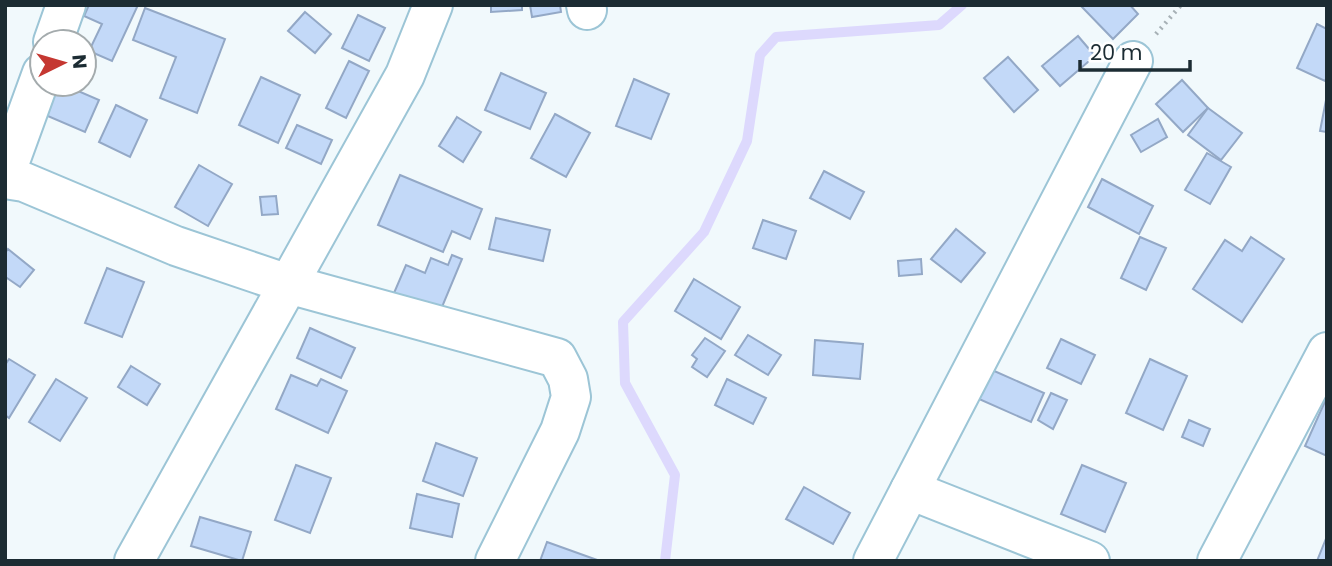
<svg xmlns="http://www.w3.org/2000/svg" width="1332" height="566" viewBox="0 0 1332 566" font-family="Poppins,sans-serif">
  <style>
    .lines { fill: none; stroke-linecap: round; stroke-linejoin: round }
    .stream { stroke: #ddd9fd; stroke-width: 10 }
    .building { fill: #c3d9f8; stroke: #93a8c6; stroke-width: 2 }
    .minor-casing { stroke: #9cc5d6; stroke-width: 42 }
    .path { stroke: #a7b1b6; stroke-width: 4.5; stroke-dasharray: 2 5; stroke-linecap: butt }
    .minor { stroke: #fff; stroke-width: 38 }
  </style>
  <rect width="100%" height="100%" fill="#f1f9fc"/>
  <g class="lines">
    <path class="stream" d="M665,561l10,-86 -50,-92 -2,-61 81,-90 43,-91 13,-86 16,-18 163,-12 23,-20"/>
  </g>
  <g class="building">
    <path d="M89,5h49l-26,56 -23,-10 13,-27 -18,-8z"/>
    <path d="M491,5h31v5l-31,2z"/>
    <path d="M530,5h30l1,7 -29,5z"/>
    <path d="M1080,5h50l8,9 -25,25z"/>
    <path d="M145,8l80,31 -28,74 -37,-15 16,-41 -43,-17z"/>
    <path d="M305,12l26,22 -16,19 -27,-22z"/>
    <path d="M358,15l27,13 -16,33 -27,-13z"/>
    <path d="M1317,24l10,5v48l-2,4 -28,-13z"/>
    <path d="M1078,36l17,20 -35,30 -18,-20z"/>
    <path d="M1008,57l30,33 -24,22 -30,-34z"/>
    <path d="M349,61l20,10 -23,47 -20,-10z"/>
    <path d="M501,73l45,20 -16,36 -45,-19z"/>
    <path d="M261,77l39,18 -22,48 -39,-18z"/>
    <path d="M634,79l35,15 -18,45 -35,-13z"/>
    <path d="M1182,80l26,28 -25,24 -27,-28z"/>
    <path d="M56,84h6l37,16 -14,32 -42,-18z"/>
    <path d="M1326,100h1v32l-7,-1z"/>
    <path d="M116,105l31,15 -17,37 -31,-15z"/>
    <path d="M1208,108l34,25 -21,27 -33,-25z"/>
    <path d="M555,114l35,19 -24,44 -35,-19z"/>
    <path d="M457,117l24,15 -18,30 -24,-16z"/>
    <path d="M1158,119l9,18 -26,15 -10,-17z"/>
    <path d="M297,125l35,15 -11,24 -35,-16z"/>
    <path d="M1207,153l24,14 -21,37 -25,-14z"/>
    <path d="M199,165l33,19 -24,42 -33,-19z"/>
    <path d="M824,171l40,21 -14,27 -40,-21z"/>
    <path d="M400,175l82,34 -12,30 -18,-8 -9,21 -65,-27z"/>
    <path d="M1102,179l51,27 -14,28 -51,-27z"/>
    <path d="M276,196l2,18 -16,1 -2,-18z"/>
    <path d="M496,218l54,12 -7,31 -54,-12z"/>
    <path d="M763,220l33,11 -10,28 -33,-11z"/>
    <path d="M956,229l29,24 -24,29 -30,-23z"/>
    <path d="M1140,237l26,11 -20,42 -25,-12z"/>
    <path d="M1251,237l33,22 -42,63 -49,-33 32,-49 17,11z"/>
    <path d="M8,249l26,21 -14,17 -13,-9 -2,2v-27z"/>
    <path d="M452,255l10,4 -25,60 -46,-19 15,-35 19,8 6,-15 17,7z"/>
    <path d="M921,259l1,15 -23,2 -1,-15z"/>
    <path d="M107,268l37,14 -22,55 -37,-14z"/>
    <path d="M694,279l46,28 -19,32 -46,-28z"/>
    <path d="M310,328l45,20 -14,30 -44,-20z"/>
    <path d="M748,335l33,20 -13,20 -33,-20z"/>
    <path d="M705,338l20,13 -18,26 -15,-10 5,-8 -5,-4z"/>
    <path d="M1061,339l34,16 -14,29 -34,-16z"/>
    <path d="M815,340l48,4 -3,35 -47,-4z"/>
    <path d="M9,359l26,16 -26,43 -4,-3v-50z"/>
    <path d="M1150,359l37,17 -24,54 -37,-17z"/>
    <path d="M131,366l29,18 -13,21 -29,-18z"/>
    <path d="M992,370l52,23 -13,29 -52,-23z"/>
    <path d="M291,375l26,11 4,-7 26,12 -19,42 -52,-24z"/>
    <path d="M56,379l31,19 -27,43 -31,-19z"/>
    <path d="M727,379l39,19 -13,26 -38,-19z"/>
    <path d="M1051,393l16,7 -14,29 -15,-9z"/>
    <path d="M1327,397v59l-22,-10z"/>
    <path d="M1189,420l21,9 -7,17 -21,-9z"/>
    <path d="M436,443l41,15 -14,38 -40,-15z"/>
    <path d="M296,465l35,13 -21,55 -35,-13z"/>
    <path d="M1082,465l44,18 -21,49 -44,-18z"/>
    <path d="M804,487l46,26 -17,31 -47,-25z"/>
    <path d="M417,494l42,10 -7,33 -42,-9z"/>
    <path d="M200,517l51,15 -9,29 -51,-15z"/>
    <path d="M1327,536v25h-10z"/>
    <path d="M547,542l53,19h-60z"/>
  </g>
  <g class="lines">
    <defs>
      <g id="minor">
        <path d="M586,5l1,5"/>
        <path d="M53,42l13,-37"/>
        <path d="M5,175l37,-102"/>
        <path d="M5,179l19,3 152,64 112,38 269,74 11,21 3,18 -11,34 -65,130"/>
        <path d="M910,490l180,71"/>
        <path d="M134,561l271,-486 28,-70"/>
        <path d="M873,561l260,-500"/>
        <path d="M1217,561l110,-209"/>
      </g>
    </defs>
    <use href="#minor" class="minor-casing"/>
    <path class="path" d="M1156,34l25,-29"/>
    <use href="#minor" class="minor"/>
  </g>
  <rect width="1332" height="566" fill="none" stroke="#1c2c33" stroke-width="14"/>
  <g transform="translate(63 63) rotate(85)"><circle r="33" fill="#ffffff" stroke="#a4abad" stroke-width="2"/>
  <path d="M0-5L12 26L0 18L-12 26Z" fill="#c53731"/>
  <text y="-10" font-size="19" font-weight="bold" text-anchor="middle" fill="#1c2c33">N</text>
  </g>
  <path d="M1080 60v10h110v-10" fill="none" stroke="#1c2c33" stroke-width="3.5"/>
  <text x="1090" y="60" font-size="21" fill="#1c2c33" stroke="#ffffff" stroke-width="5" paint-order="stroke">20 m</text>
</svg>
